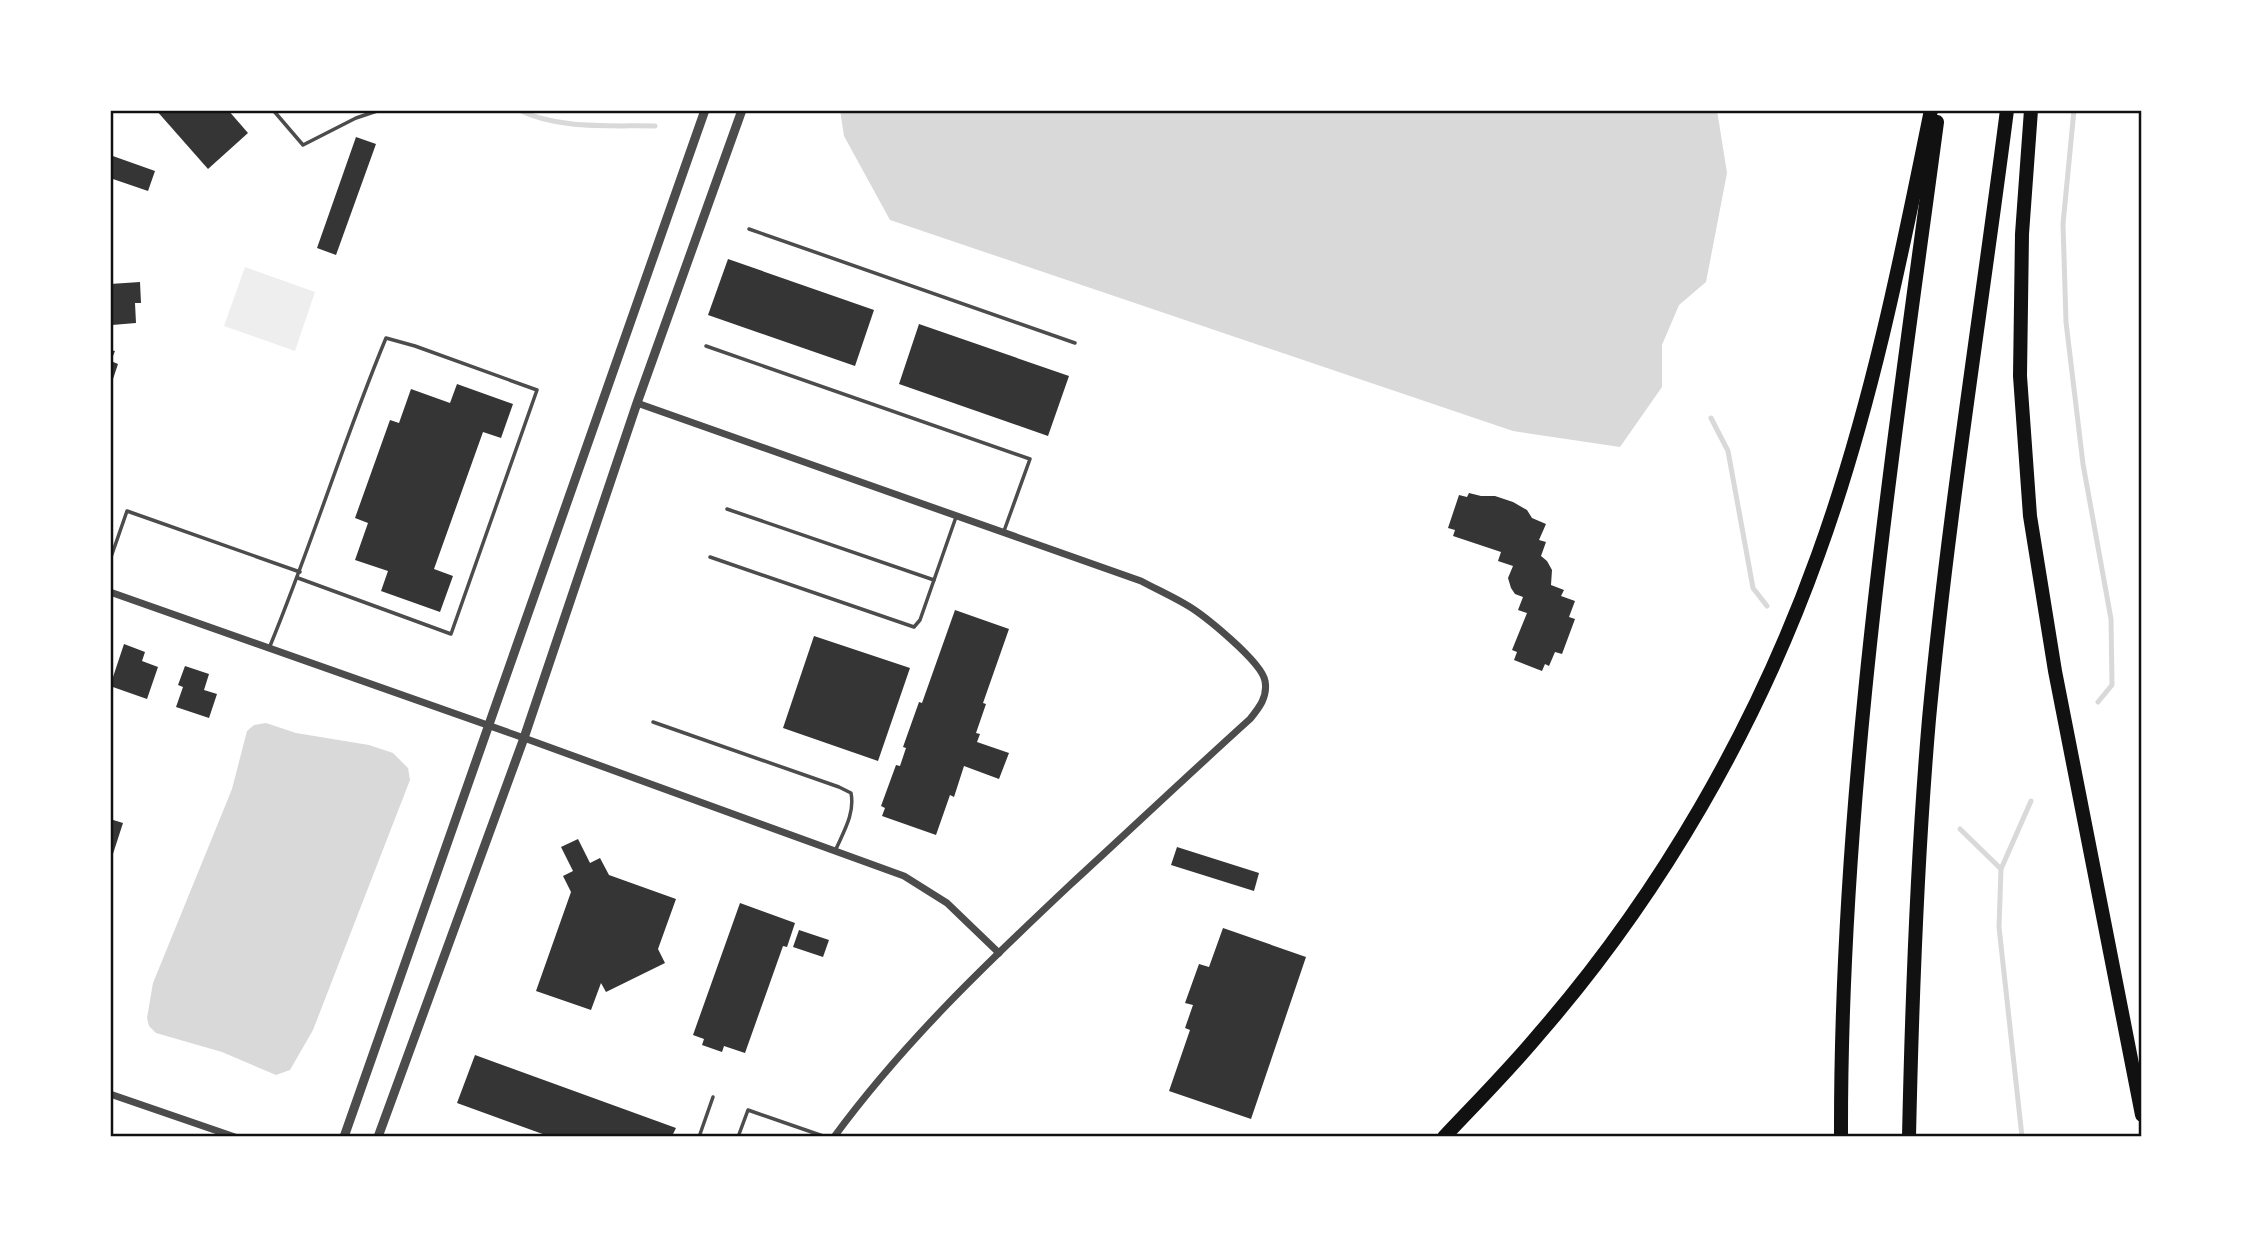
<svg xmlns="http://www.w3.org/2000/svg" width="2252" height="1247" viewBox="0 0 2252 1247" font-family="'Titillium Web',sans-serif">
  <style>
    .green { fill: #eee }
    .water { fill: #d9d9d9 }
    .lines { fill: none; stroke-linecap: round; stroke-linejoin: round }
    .stream { stroke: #d9d9d9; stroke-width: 5 }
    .building { fill: #353535 }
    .service { stroke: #4c4c4c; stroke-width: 3.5 }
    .minor { stroke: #4c4c4c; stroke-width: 7 }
    .tertiary { stroke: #4c4c4c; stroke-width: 9 }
    .motorway { stroke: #111; stroke-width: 14 }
    .neatline { fill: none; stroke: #111; stroke-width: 2.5 }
  </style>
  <rect width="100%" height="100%" fill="#fff"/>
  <path class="green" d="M245,267l70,25 -20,59 -71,-25z"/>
  <g class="water">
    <path d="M840,110h877l10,63 -21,109 -27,23 -17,40v42l-42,60 -107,-16 -623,-211 -46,-84z"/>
    <path d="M266,723l30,10 73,12 24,8 15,15 2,12 -97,250 -23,40 -14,5 -54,-23 -66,-19 -7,-7 -2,-8 6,-35 79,-194 15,-58 7,-6z"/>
  </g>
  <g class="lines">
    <g class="stream">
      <path d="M519,110c41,20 91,15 136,16"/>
      <path d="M2074,110l-11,114 3,98 17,142 28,155 1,66 -14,17"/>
      <path d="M1711,418l17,33 25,137 14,18"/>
      <path d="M1960,829l41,40"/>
      <path d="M2022,1137l-23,-210 2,-58 30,-68"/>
    </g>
  </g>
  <g class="building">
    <path d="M156,110h72l20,23 -40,36z"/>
    <path d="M356,137l20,7 -40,111 -19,-7z"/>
    <path d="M110,155l45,16 -7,20 -38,-13z"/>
    <path d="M728,259l146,51 -19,56 -147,-51z"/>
    <path d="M140,282l1,21h-6l1,20 -24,2 -2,-41z"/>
    <path d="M919,324l150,52 -21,60 -149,-52z"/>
    <path d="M110,350l5,1 -4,10 7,3 -7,21z"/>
    <path d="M457,384l56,20 -12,34 -18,-6 -49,137 19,7 -13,36 -59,-21 7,-20 -33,-11 13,-37 -13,-5 35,-98 9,3 12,-34 39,14z"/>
    <path d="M1469,493l12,3h14l18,6 14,8 5,8 14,6 -7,16 7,2 -5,14 6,5 5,9 -1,15 13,5 -3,6 14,5 -6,16 6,2 -13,35 -7,-2 -6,14 -4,-2 -3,7 -28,-11 3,-8 -5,-2 15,-37 -9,-3 5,-13 -8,-3 -4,-6 -3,-10 5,-12 -15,-5 3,-9 -48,-16 2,-6 -7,-2 11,-33 8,2z"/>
    <path d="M955,610l54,19 -26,74 3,1 -10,29 4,1 -3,8 32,11 -10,26 -35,-13 -10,31 -4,-2 -14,40 -54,-19 3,-8 -4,-2 15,-41 4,1 6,-18 -3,-1 16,-45 3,1z"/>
    <path d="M814,636l96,32 -32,93 -95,-33z"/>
    <path d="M124,644l21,8 -3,9 16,6 -11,32 -37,-13z"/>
    <path d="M185,666l24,8 -5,16 13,4 -8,24 -33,-11 7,-20 -5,-2z"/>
    <path d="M110,819l13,4 -12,37h-1z"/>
    <path d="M578,839l12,24 10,-5 9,17 67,24 -18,50 7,14 -59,29 -5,-9 -10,27 -55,-19 35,-99 -8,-16 10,-5 -12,-24z"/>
    <path d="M1177,847l82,26 -5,18 -83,-26z"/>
    <path d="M740,903l55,20 -8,24 -4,-1 -38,107 -21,-7 -2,6 -20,-7 2,-6 -11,-4z"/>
    <path d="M1223,928l83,29 -55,162 -82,-28 21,-61 -5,-2 8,-23 -8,-2 14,-39 10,3z"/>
    <path d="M799,930l30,10 -6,17 -30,-10z"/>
    <path d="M475,1055l201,73 -3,6 7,3h-129l-94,-34z"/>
  </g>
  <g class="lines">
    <g class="service">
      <path d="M273,110l30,35 53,-27 24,-8"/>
      <path d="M749,229l326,114"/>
      <path d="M706,346l324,113 -26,72"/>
      <path d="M727,509l207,71"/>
      <path d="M710,557l204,70 6,-7 36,-103"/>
      <path d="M110,560l17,-49 173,61"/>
      <path d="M270,646c42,-102 74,-207 116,-308l29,8 122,44 -86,244 -153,-56"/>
      <path d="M653,722l186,65 12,6c4,20 -7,38 -15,56"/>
      <path d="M699,1137l14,-40"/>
      <path d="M738,1137l10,-27 78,27"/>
    </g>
    <g class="minor">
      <path d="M637,403l504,178c15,8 30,15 44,23 18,10 77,58 80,77 3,16 -6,27 -15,38 -61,55 -120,111 -180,166 -84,79 -167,158 -236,252"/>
      <path d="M110,592l414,146 380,138 43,27 52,50"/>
      <path d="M110,1094l125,43"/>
    </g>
    <g class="tertiary">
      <path d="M344,1137l361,-1027"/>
      <path d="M378,1137l146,-399 113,-335 105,-293"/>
    </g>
    <g class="motorway">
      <path d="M2031,110l-9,124 -2,142 10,140 25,155 87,444"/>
      <path d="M1444,1137c32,-34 65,-67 95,-103 121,-139 217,-306 279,-479 52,-143 83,-296 113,-445"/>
      <path d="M1841,1137c-1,-341 51,-678 96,-1015"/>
      <path d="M1909,1137c3,-140 8,-279 20,-418 19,-203 52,-406 78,-609"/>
    </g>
  </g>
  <rect width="2252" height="1247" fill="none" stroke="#ffffff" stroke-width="224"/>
  <rect x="112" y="112" width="2028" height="1023" class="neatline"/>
</svg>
